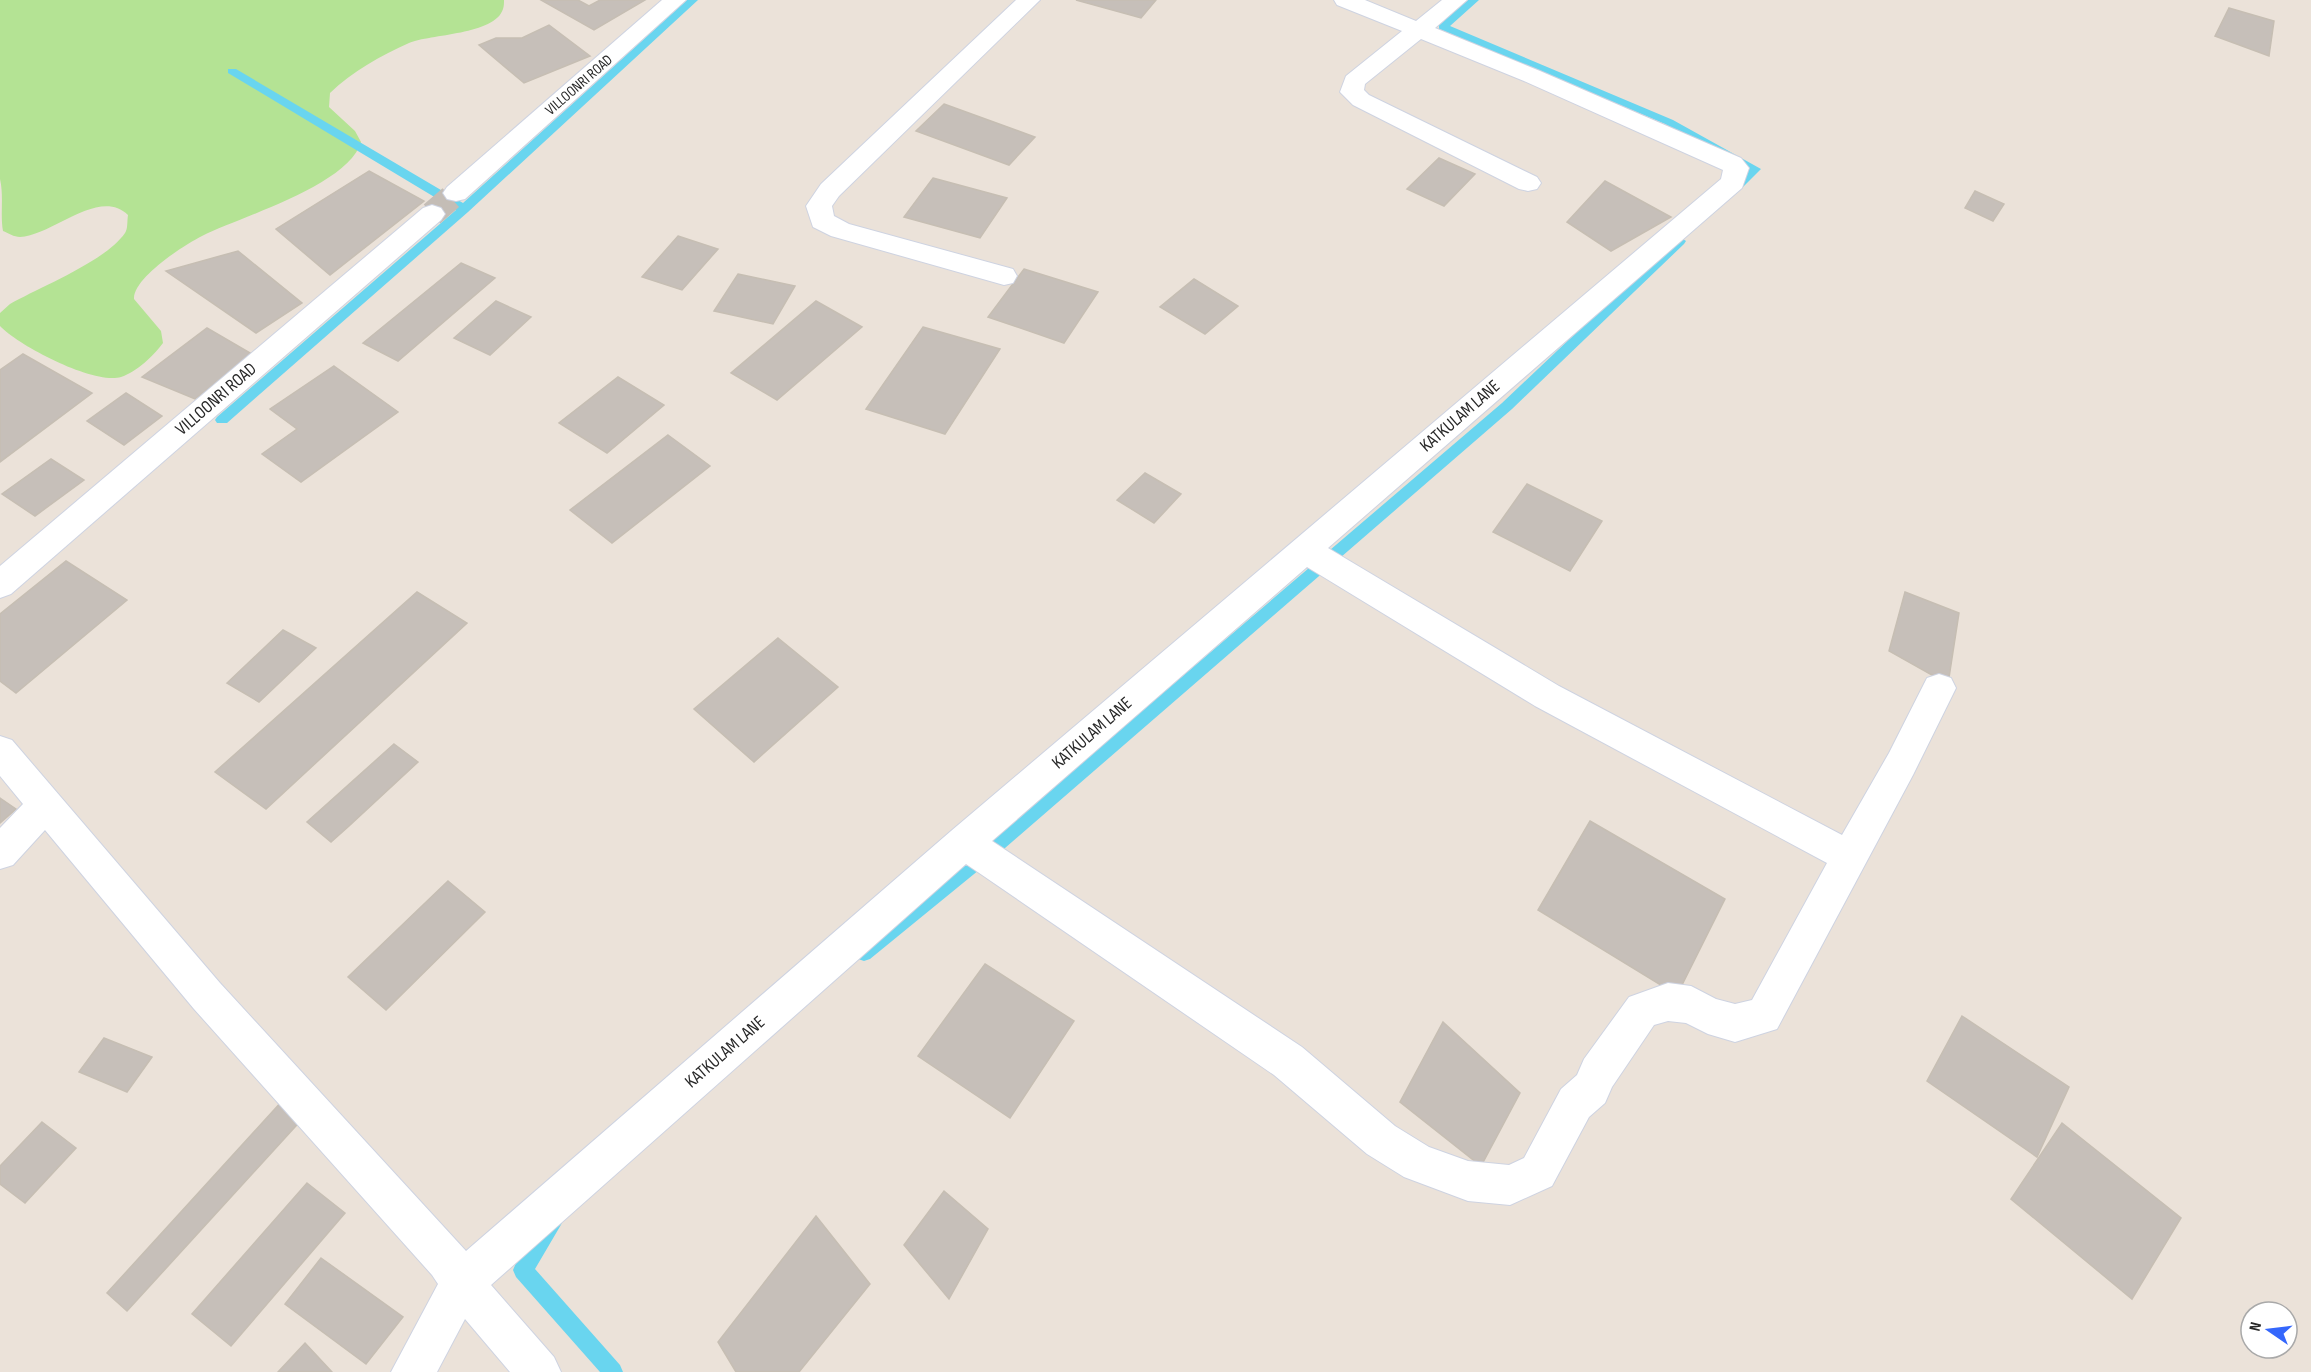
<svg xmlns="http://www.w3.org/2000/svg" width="2311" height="1372" viewBox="0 0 2311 1372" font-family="'Sofia Sans Condensed',sans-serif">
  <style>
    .green { fill: #b4e394 }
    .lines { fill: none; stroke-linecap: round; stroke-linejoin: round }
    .stream { fill: #69d5ef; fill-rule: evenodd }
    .building { fill: #c6bfb9; stroke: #c6beb3; stroke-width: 1.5 }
    .minor-tunnel { stroke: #c4bdb6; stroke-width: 25; stroke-dasharray: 25 13; stroke-linecap: butt }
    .minor-casing { stroke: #ced3e1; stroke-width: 2 }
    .minor { fill: #fff; fill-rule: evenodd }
    .labels { text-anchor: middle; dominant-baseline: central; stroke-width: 4.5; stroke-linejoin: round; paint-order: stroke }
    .far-street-label { font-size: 15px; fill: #282828; stroke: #fff }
    .street-label { font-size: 18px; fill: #282828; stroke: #fff }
  </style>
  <rect width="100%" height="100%" fill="#ebe2d9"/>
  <path class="green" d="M0,0h504c0,3 0,6 -1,9 -8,26 -73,25 -94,34 -29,13 -56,28 -79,50l-1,14 26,24 6,11c-12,43 -121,75 -159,94 -18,9 -69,42 -68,63l27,32 2,12c-9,12 -26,29 -42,34 -27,8 -102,-31 -121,-51v-13l10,-9c30,-17 96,-43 115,-71 3,-4 2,-12 3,-18 -29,-28 -74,20 -108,22 -6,0 -12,-4 -17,-6 -3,-16 1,-35 -3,-52z"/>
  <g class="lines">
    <g class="stream">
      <path d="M687,0h11l-230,212 -241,211h-10l-2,-3 2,-3 239,-207 -228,-137v-4h8l227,134z"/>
      <path d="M1468,0h11l-29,26 223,94 88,49 -25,25h-8v-6l19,-18 -82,-46 -226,-95v-4z"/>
      <path d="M1680,237l6,4 -2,3 -172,165 -522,452 -120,98 -6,2 -6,-2 -2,-6 2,-6 120,-96 524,-448 174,-165z"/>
      <path d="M553,1214l7,2 2,7 -27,46 85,96 3,7h-23l-84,-95 -3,-7 3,-7 30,-47z"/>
    </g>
  </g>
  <g class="building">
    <path d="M541,0h37l11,6 11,-6h45l-51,30z"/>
    <path d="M1076,0h80l-15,18z"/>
    <path d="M2229,8l45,13 -5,35 -54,-20z"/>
    <path d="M549,25l41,31 -66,27 -45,-38 17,-7h26z"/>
    <path d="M944,104l91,33 -26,28 -93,-34z"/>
    <path d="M1439,158l36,16 -31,32 -37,-17z"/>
    <path d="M369,171l55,30 -94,74 -54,-46z"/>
    <path d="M933,178l74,20 -27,40 -76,-21z"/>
    <path d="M1605,181l66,36 -60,34 -44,-29z"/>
    <path d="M1975,191l29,13 -11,17 -28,-13z"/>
    <path d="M678,236l40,13 -36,41 -40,-13z"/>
    <path d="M238,251l64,52 -46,30 -90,-62z"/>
    <path d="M461,263l34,15 -97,83 -35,-18z"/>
    <path d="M1024,269l74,23 -34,51 -76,-26z"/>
    <path d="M738,274l57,12 -22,38 -59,-13z"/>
    <path d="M1194,279l44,27 -33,28 -45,-27z"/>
    <path d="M496,301l35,16 -41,38 -36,-17z"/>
    <path d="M816,301l46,26 -85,73 -46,-27z"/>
    <path d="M923,327l77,22 -55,85 -79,-25z"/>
    <path d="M207,328l45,26 -57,45 -53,-22z"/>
    <path d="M23,354l69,39 -92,69v-92z"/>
    <path d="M334,366l64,46 -97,70 -39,-28 35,-25 -27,-20z"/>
    <path d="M618,377l46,28 -57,48 -48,-30z"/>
    <path d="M126,393l36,23 -38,29 -37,-24z"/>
    <path d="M668,435l42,31 -98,77 -42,-33z"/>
    <path d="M51,459l33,21 -49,36 -33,-22z"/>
    <path d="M1145,473l36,21 -27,29 -37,-23z"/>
    <path d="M1527,484l75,37 -32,50 -77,-39z"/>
    <path d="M66,561l61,39 -111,93 -16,-12v-67z"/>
    <path d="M417,592l50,31 -201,186 -51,-37z"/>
    <path d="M1905,592l54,21 -11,71 -59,-33z"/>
    <path d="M283,630l33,18 -57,54 -32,-19z"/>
    <path d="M778,638l60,49 -84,75 -60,-53z"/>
    <path d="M394,744l24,18 -69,64 -18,16 -24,-20z"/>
    <path d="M0,798l16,11 -16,14z"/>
    <path d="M1590,821l135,78 -48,96 -139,-85z"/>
    <path d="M448,881l37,31 -99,98 -38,-33z"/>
    <path d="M985,964l89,57 -64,97 -92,-62z"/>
    <path d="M1962,1016l107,71 -32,70 -110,-76z"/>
    <path d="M1443,1022l77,71 -39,73 -81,-64z"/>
    <path d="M104,1038l48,19 -25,35 -48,-20z"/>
    <path d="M283,1100l21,17 -177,194 -20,-18z"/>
    <path d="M42,1122l34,26 -51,55 -25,-19v-18z"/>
    <path d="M2062,1123l119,95 -49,81 -121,-100z"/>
    <path d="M307,1183l38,30 -114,133 -39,-32z"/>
    <path d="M944,1191l44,38 -39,70 -45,-54z"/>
    <path d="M816,1216l54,68 -71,88h-63l-18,-30z"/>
    <path d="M321,1258l82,59 -37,47 -81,-60z"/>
    <path d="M305,1343l27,29h-54z"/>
  </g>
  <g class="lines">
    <path class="minor-tunnel" d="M432,214l24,-21"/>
    <defs>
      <g id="minor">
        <path d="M662,0h24l-221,199 -9,2 -9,-2 -4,-6 4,-6z"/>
        <path d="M1016,0h24l-201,196 -7,10 2,10 15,8 164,45 4,7 -4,7 -9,2 -173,-49 -18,-9 -7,-21 15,-22z"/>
        <path d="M1334,0h31l51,21 26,-21h25l-32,28 105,43 201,87 8,10 -7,20 -414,360 231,138 283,149 47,-82 38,-75 12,-4 12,4 5,10 -43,87 -136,254 -42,13 -27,-8 -22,-11 -18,-2 -14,4 -42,62 -7,16 -16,14 -37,69 -42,19 -42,-4 -64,-24 -37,-23 -93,-79 -308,-211 -475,421 63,72 7,15h-51l-45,-53 -28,53h-46l47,-88 -6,-9 -238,-266 -149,-179 -32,35 -13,4v-41l23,-24 -23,-28v-40l12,4 208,243 246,268 485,-420 770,-652 2,-9 -199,-89 -103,-42 -56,45 -1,6 5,5 168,82 4,6 -4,6 -9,2 -9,-2 -166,-84 -13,-13 6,-16 56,-45 -65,-26zM1307,567l228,139 292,157 -75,137 -17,4 -19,-5 -25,-13 -23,-3 -39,14 -45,62 -7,16 -16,14 -37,69 -15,7 -41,-4 -39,-14 -34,-21 -93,-79 -310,-206z"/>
        <path d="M432,205l9,3 4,6 -4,6 -430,374 -11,4v-32l423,-358z"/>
      </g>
    </defs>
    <use href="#minor" class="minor-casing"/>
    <use href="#minor" class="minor"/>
  </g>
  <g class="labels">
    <g class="far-street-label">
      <text transform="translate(579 85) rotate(-41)">VILLOONRI ROAD</text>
    </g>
    <g class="street-label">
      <text transform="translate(216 399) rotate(-41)">VILLOONRI ROAD</text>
      <text transform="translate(1460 416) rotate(-41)">KATKULAM LANE</text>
      <text transform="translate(1092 733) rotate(-41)">KATKULAM LANE</text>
      <text transform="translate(725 1052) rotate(-41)">KATKULAM LANE</text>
    </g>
  </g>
  <g transform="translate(2269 1330) rotate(284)"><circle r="28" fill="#ffffff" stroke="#a9a9a9" stroke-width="1.5"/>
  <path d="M0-4.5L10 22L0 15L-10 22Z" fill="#3567fc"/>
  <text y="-9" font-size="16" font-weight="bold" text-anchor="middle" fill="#282828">N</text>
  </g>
</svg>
